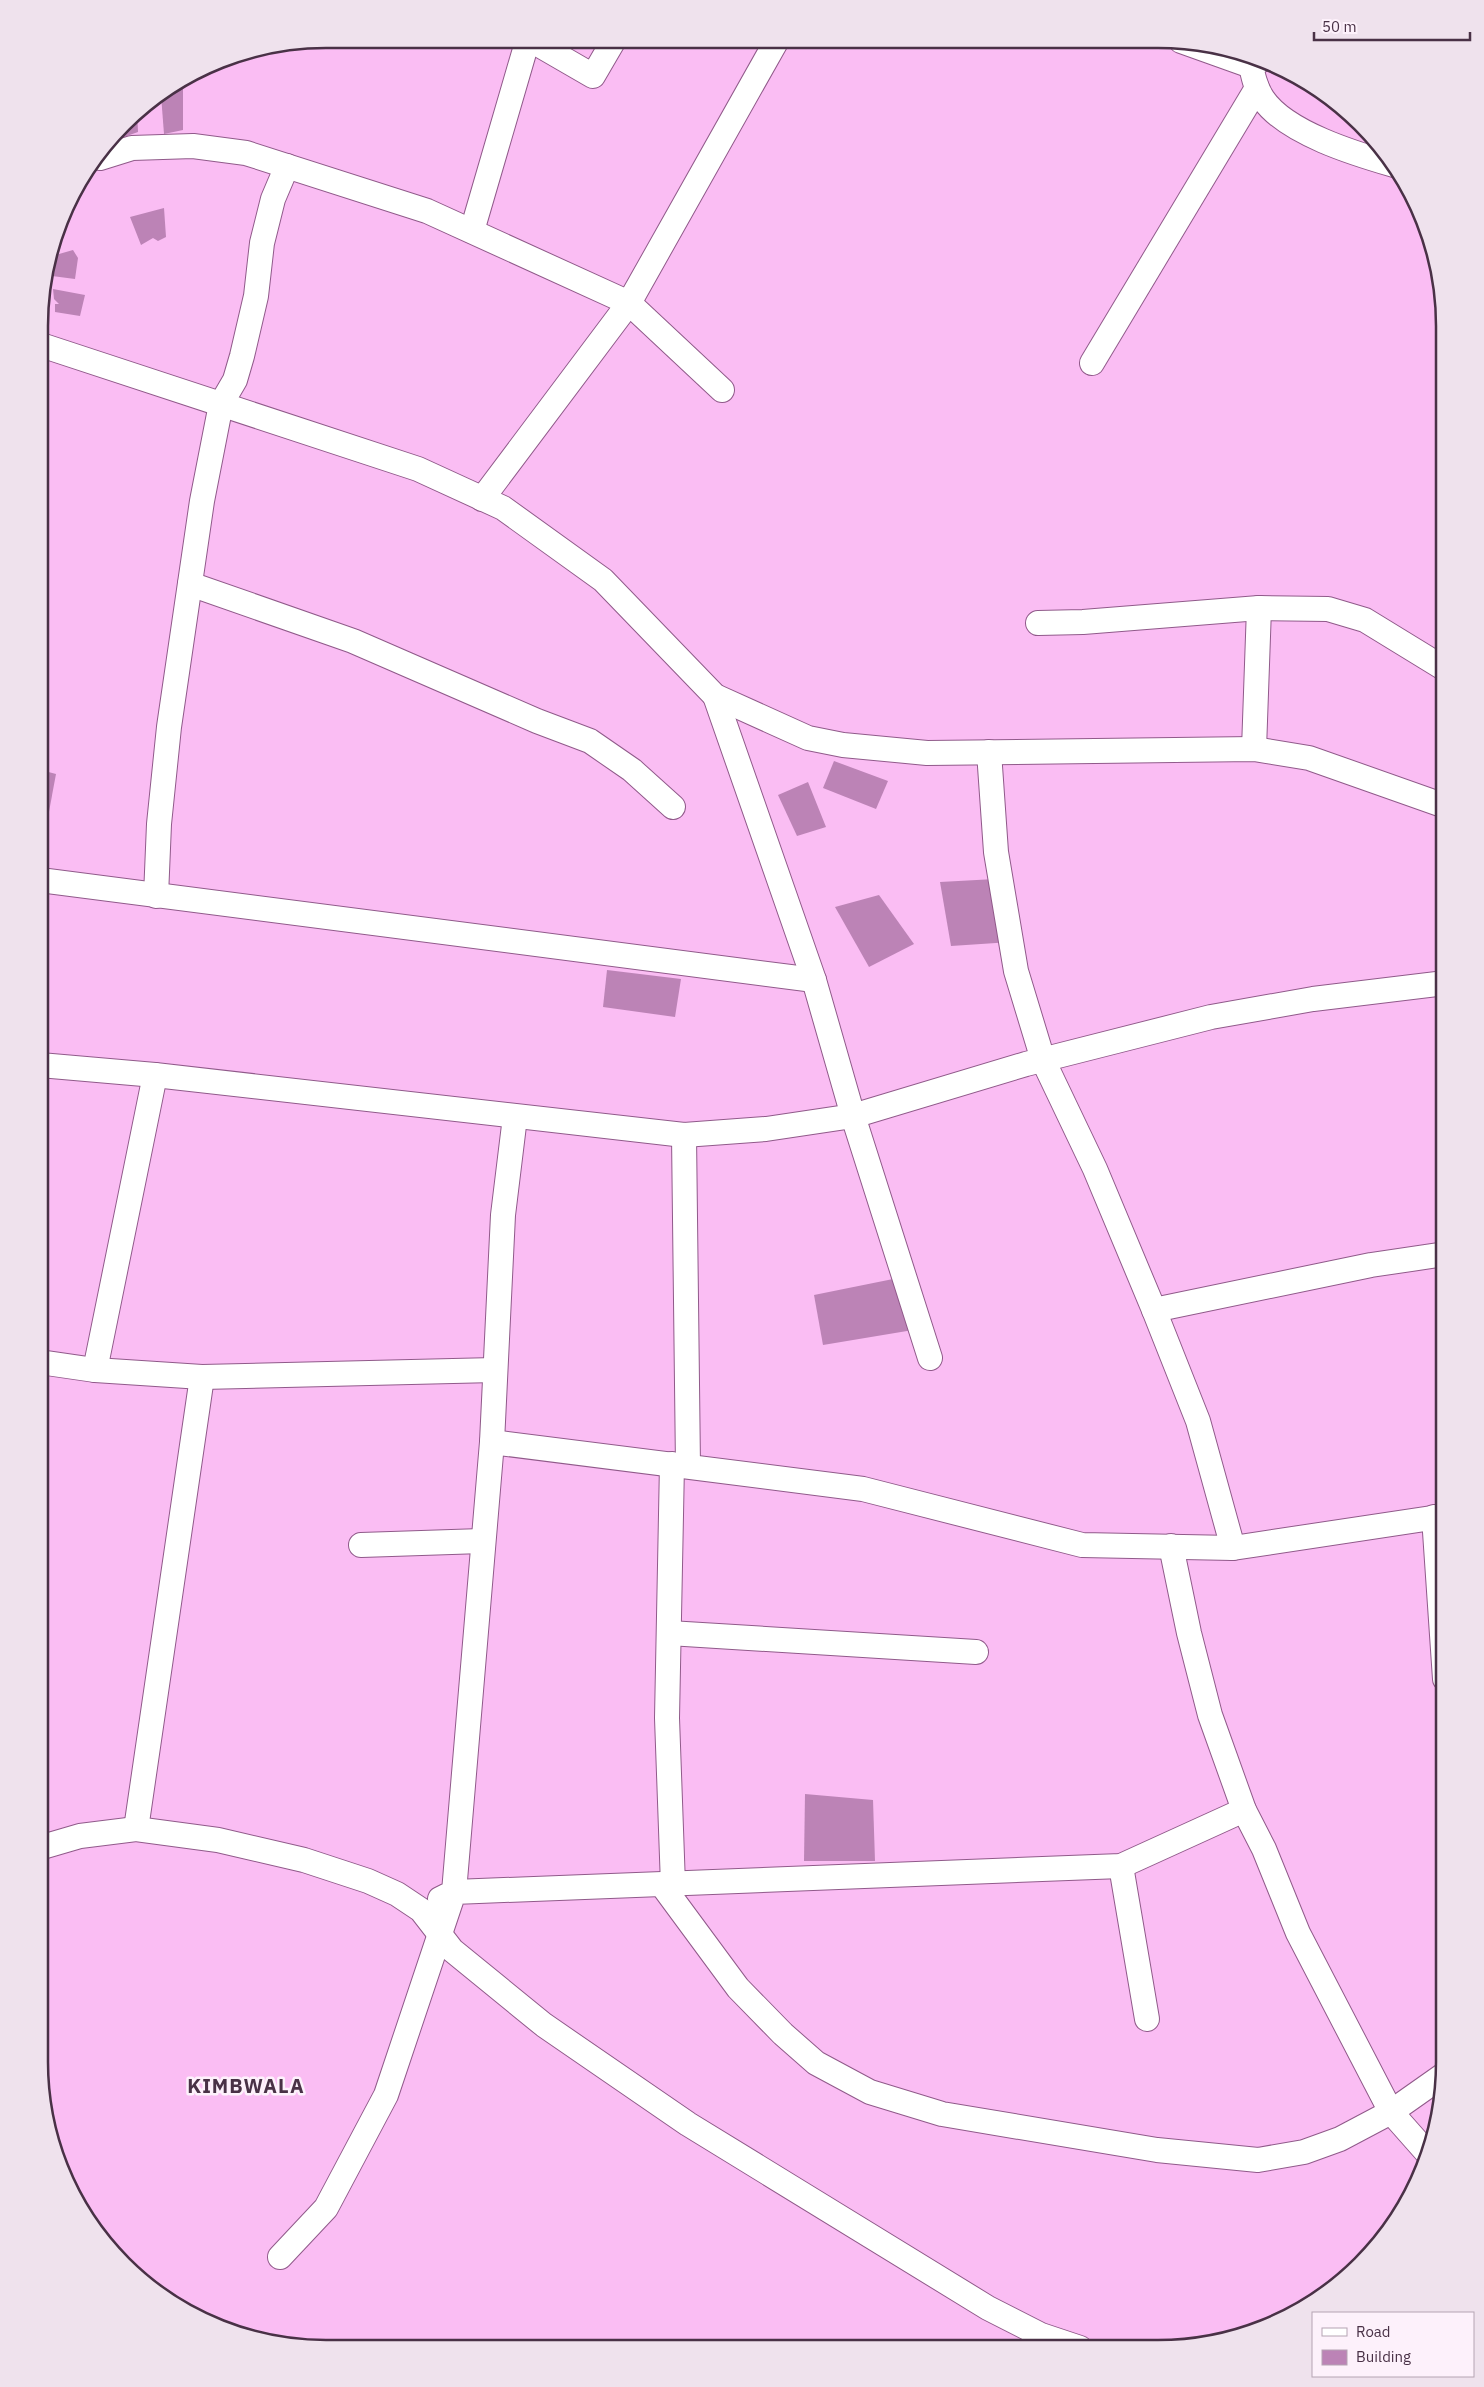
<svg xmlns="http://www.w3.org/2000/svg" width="1484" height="2387" viewBox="0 0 1484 2387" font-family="'IBM Plex Sans',sans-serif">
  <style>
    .building { fill: #bc83b6 }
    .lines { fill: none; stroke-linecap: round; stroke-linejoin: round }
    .minor-casing { stroke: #905a8a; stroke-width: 26 }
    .minor { stroke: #fff; stroke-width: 24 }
    .labels { text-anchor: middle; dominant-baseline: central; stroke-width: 5; stroke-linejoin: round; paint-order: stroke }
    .district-label { font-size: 20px; font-weight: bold; letter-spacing: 1px; fill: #493146; stroke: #fdf1fb }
    .rim { fill: none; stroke: #493146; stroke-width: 2.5 }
  </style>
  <rect width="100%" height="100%" fill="#fabdf3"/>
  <g class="building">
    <path d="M183,87v43l-19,4 -3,-39 9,-6z"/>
    <path d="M137,110l1,22 -14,5 -1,-10z"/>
    <path d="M164,208l2,29 -8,4 -5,-3 -12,7 -11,-28z"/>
    <path d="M73,250l5,8 -3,21 -23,-3 4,-13 -4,-7z"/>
    <path d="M53,289l32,6 -5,21 -25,-4v-8h4l-5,-5z"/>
    <path d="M834,761l54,20 -12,28 -53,-21z"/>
    <path d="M41,770l15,4 -8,43 -8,-1z"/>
    <path d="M808,782l18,45 -29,9 -19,-41z"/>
    <path d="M995,879l16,63 -60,4 -11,-64z"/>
    <path d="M879,895l35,49 -45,23 -34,-60z"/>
    <path d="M607,970l74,9 -6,38 -72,-10z"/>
    <path d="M898,1278l15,52 -90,15 -9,-50z"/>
    <path d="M805,1794l68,6 2,61h-71z"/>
  </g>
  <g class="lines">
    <defs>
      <g id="minor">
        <path d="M529,39l64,37 21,-36"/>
        <path d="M1181,41l70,25 10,-6"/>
        <path d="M1249,55c3,15 5,31 14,44 23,34 93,55 131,66"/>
        <path d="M100,158l32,-10 61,-2 53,7 181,58 202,92 93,87"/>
        <path d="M472,231l56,-192"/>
        <path d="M41,345l377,124 85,39 100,72 112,116 93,42 35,7 84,8 327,-4 55,9 136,48"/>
        <path d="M1092,363l165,-275"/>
        <path d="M482,499l147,-196 148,-263"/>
        <path d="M190,584l163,57 184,80 53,20 42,29 41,37"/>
        <path d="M1038,623l45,-1 176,-14 69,1 37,11 80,49"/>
        <path d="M715,696l99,284 39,136 77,242"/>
        <path d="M1254,749l5,-141"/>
        <path d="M989,752l7,100 20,119 27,89 52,109 59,141 44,111 35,127"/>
        <path d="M40,880l774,100"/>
        <path d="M156,896l3,-72 10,-97 33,-226 19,-97 14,-24 7,-24 14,-60 6,-53 11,-44 14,-33"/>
        <path d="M40,1065l115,10 529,60 82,-6 87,-13 173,-52 185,-47 102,-18 132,-16"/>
        <path d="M684,1135l4,331"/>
        <path d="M1154,1310l217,-45 74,-11"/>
        <path d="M40,1362l55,8 107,7 293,-7"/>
        <path d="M95,1370l60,-295"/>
        <path d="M492,1442l371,47 219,56 151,3 212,-32"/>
        <path d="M672,1464l-5,254 6,167"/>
        <path d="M1434,1517l11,162"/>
        <path d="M361,1545l121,-4"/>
        <path d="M1171,1546l18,87 21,82 34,95 20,39 34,84 93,179 38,43"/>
        <path d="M669,1633l307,19"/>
        <path d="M136,1829l66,-452"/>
        <path d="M39,1848l41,-12 56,-7 82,11 86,20 64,21 29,13 24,16 31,40 92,75 144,99 300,184 53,27 39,13"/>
        <path d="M1121,1866l26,153"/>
        <path d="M662,1885l76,103 45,46 33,29 54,29 72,22 215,36 101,10 46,-8 36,-13 51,-27 54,-38"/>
        <path d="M440,1899l14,-7 38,-450 11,-227 12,-98"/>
        <path d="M280,2257l46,-49 60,-113 68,-203 667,-26 123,-56"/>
      </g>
    </defs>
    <use href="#minor" class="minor-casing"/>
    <use href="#minor" class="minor"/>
  </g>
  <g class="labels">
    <g class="district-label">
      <text x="246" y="2085">KIMBWALA</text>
    </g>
  </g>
  <path d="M0 0H1484V2387H0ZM326 48H1158A278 278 0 0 1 1436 326V2062A278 278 0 0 1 1158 2340H326A278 278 0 0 1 48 2062V326A278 278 0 0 1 326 48Z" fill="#efe2ed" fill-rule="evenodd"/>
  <path class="rim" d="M326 48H1158A278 278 0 0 1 1436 326V2062A278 278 0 0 1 1158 2340H326A278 278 0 0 1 48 2062V326A278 278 0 0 1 326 48Z"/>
  <rect x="1312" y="2312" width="162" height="65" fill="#fdf1fb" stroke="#b5a4b3"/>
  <rect x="1322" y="2328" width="25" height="8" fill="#ffffff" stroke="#b5a4b3"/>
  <text x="1356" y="2337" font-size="15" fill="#493146">Road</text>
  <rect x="1322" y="2350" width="25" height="15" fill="#bc83b6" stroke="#b5a4b3"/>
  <text x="1356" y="2362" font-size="15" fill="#493146">Building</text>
  <path d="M1314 32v8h156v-8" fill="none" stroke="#493146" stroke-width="2.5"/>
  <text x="1322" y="32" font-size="15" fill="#493146" stroke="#fdf1fb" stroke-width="4" paint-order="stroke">50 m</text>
</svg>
